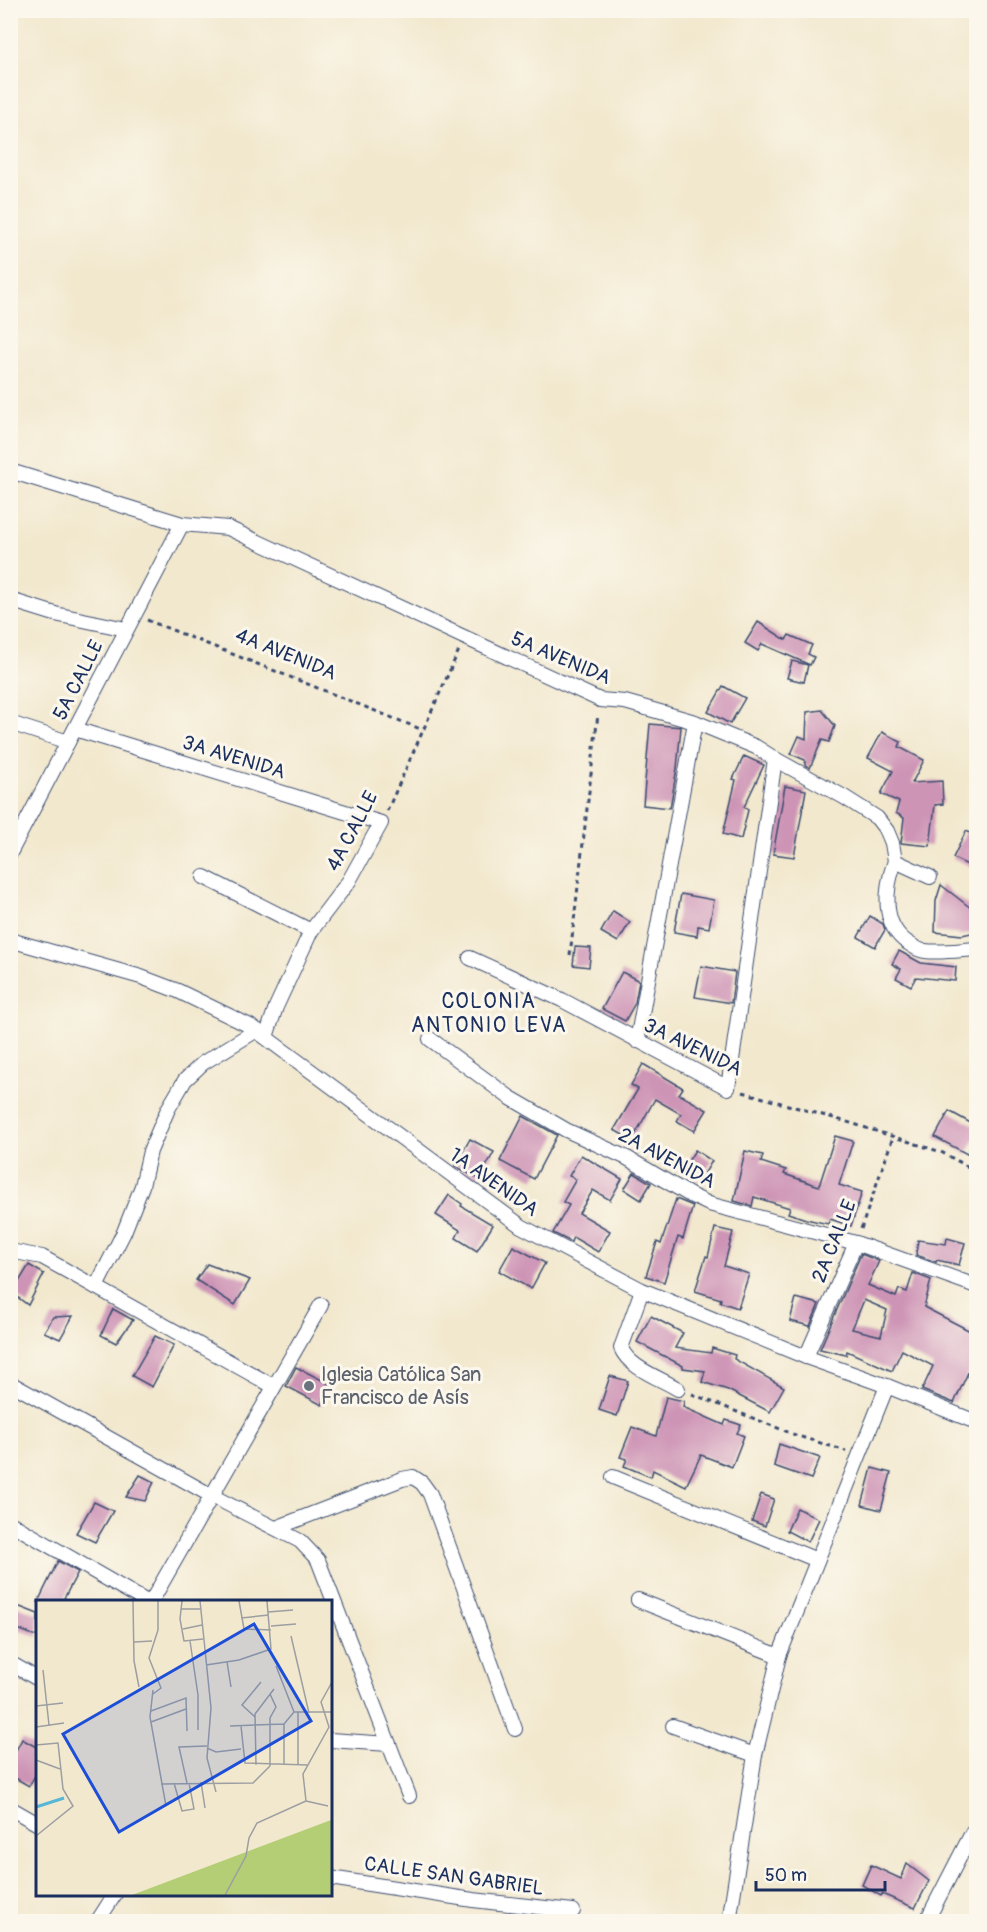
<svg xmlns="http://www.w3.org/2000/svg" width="987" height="1932" viewBox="0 0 987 1932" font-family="Pangolin,sans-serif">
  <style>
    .building { fill: #ce94b6; fill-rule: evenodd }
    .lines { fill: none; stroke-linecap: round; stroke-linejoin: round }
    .minor-casing { stroke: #3b4b6f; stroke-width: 16 }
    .path { stroke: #3b4b6f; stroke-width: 3; stroke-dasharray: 4.5 4.5; stroke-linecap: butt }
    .minor { stroke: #fff; stroke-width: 14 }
    .worship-dot { fill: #6b7280; stroke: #fbf7ec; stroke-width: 2 }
    .labels { text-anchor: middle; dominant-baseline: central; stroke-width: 6; stroke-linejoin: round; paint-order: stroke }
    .street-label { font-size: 20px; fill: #1b2f5e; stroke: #fbf7ec }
    .worship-label { font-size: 20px; fill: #5b616d; stroke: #fbf7ec; text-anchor: start }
    .neighbourhood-label { font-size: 21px; letter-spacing: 1.5px; fill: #1b2f5e; stroke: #fbf7ec }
    .inset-river { fill: none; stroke: #58b6d6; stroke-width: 3 }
    .inset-road { fill: none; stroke: #9c9ea1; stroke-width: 1.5 }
    .view { fill: #1d4ed8; fill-opacity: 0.15; stroke: #1d4ed8; stroke-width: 3 }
    .inset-edge { fill: none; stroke: #1b2f5e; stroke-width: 3 }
  </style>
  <rect width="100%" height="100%" fill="#fbf7ec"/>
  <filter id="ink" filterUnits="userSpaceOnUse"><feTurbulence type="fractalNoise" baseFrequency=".0167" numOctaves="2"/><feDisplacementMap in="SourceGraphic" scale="12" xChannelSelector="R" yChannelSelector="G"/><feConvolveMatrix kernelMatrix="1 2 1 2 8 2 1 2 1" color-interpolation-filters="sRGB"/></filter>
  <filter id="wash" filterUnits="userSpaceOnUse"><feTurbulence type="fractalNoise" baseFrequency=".008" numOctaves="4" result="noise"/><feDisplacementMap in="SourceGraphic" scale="24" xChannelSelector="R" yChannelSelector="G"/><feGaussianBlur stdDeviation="1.35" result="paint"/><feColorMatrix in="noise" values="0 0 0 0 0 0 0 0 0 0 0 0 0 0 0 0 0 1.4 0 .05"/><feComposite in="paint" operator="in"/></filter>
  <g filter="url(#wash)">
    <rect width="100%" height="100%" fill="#f2e8ce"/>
    <g id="blocks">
      <g class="building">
        <path d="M758,622l28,18 3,-5 23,10 -4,9 6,3 -4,8 -48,-21 -4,7 -13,-8z"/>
        <path d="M792,661l16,4 -4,17 -17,-4z"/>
        <path d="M723,686l22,12 -15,26 -22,-12z"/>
        <path d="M822,710l13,16 -6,16 -7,-2 -12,28 -5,-3v-5l-14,-6 8,-18 7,3 1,-27z"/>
        <path d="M650,724l31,3 -4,41 -7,40 -27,-3z"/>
        <path d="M882,732l19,10 -2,5 25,13 -12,23 30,-2 1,23 -8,1 -5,41 -29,-3 3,-25 -8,-5 3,-11 -18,-8 12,-23 -25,-13z"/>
        <path d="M744,756l20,9 -20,42 4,3 -7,29 -18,-5 13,-54 -3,-1z"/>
        <path d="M785,786l21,4 -12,67 -21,-3z"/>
        <path d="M966,831l10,5v33l-23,-11z"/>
        <path d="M941,885l35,27v20l-14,3 -27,-3 1,-31z"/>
        <path d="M681,894l33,6 -5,28 -11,-2 -1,10 -23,-4z"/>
        <path d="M613,911l17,11 -12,20 -17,-10z"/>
        <path d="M870,916l13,8 2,6 -10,17 -17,-10z"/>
        <path d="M575,947l16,1 -2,19 -16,-2z"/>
        <path d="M899,951l22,12 35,4 -1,14 -39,-4 -5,9 -15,-8 5,-9 -9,-5z"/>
        <path d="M701,966l34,6 -4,31 -36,-6z"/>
        <path d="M622,972l17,9 -4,22 -10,18 -23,-12z"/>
        <path d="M643,1064l40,24 -4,6 28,16 -13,21 -17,-10 4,-7 -26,-15 -23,41 -18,-10 24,-41 -7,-4z"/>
        <path d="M949,1111l27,15v11l-9,17 -32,-17z"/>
        <path d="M523,1116l34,19 -23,44 -34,-18z"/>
        <path d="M835,1136l18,5 -14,44 23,7 -11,34 -21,-7 -2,5 -22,-5 -18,-6 2,-5 -36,-11 -2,9 -18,-5 11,-50 18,4 -2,7 25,8 -2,4 35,12z"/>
        <path d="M470,1139l24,13 -15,27 -24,-13z"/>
        <path d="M695,1150l17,11 -12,20 -18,-10z"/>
        <path d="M581,1155l41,24 -12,21 -17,-10 -14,23 31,18 -12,21 -25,-15 -2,5 -18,-9 16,-28 -6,-3 13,-23 -7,-3z"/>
        <path d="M634,1173l17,10 -10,17 -17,-11z"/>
        <path d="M449,1195l13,9 -1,2 32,19 -16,26 -21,-13 4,-8 -24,-15z"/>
        <path d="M676,1199l17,7 -10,33 -5,-2 -14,45 -18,-6 11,-34 4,2z"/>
        <path d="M715,1228l18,4 -9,34 25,8 -11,34 -18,-6 1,-3 -26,-8 11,-35 2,1z"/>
        <path d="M947,1238l18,5 -6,22 -22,-5 -1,2 -20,-7 2,-15 28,4z"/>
        <path d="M513,1246l32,17 -14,26 -32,-18z"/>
        <path d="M861,1254l18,7 -11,24 28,12 3,-8 8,3 6,-19 18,7 -7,27 52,27v21l-22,48 -32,-13 11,-24 -31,-16 -10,21 -45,-20 -1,4 -26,-6zM864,1300l23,10 -6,26 -29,-7z"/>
        <path d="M207,1264l43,16 -15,25 -39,-25z"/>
        <path d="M29,1265l15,9 -16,31 -16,-12z"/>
        <path d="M796,1298l23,6 -9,22 -20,-5z"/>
        <path d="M113,1309l20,11 -17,23 -15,-8z"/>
        <path d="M73,1316l-13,23 -16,-7 9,-15z"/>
        <path d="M651,1316l32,17 -8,15 36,5 1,-5 23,7 -1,4 50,28 -14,25 -42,-22 -26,-8 3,-11 -22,-3v-2l-46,-24z"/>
        <path d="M155,1336l19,9 -22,42 -20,-11z"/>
        <path d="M296,1367l36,18 -10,20 -36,-19z"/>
        <path d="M610,1376l18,5 -11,35 -18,-6z"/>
        <path d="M666,1397l18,4 -1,6 41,18 2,-5 15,5 -4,8 7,3 -12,31 -31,-12 -15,31 -33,-16 -2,7 -27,-11 3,-7 -7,-2 12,-30 24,9z"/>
        <path d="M779,1444l41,14 -9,21 -37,-13z"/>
        <path d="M872,1468l19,5 -10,37 -19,-5z"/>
        <path d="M140,1475l14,7 -9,19 -19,-4z"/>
        <path d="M761,1494l13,5 -9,27 -13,-5z"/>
        <path d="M94,1502l19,9 -18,31 -19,-9z"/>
        <path d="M797,1508l22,11 -11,23 -21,-11z"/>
        <path d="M58,1561l20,11 -16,30h-24z"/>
        <path d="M10,1603l28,11v23l-28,-11z"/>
        <path d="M22,1739l16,9v23l-9,15 -19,-11v-13z"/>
        <path d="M907,1864l22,17 -14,27 -33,-14 -1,2 -19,-11 9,-20 30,14z"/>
      </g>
    </g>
  </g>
  <g filter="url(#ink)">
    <use href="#blocks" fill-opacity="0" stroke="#3b4b6f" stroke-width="1.5"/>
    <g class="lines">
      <defs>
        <g id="minor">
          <path d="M10,471l172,53 46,4 372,172 25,2 70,20 61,25 19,12 69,38 33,21 10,13 5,12 3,18"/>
          <path d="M10,600l45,14 71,15"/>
          <path d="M10,723l58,19"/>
          <path d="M75,729l306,94 -32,58 -38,50 -35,76 -10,30"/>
          <path d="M10,853l172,-329"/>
          <path d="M895,861c-10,27 -14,64 13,82 5,3 11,8 17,8 16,2 35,-1 51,-2"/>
          <path d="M895,861l35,16"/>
          <path d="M204,877l107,54"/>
          <path d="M10,940l131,37 37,14 72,35 271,200 121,64 164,67 81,29 89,36"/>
          <path d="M470,958l92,42 166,88 47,-329"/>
          <path d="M430,1039l79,58 57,33 61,28 63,37 19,9 147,39 120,43"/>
          <path d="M637,1041l58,-319"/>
          <path d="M10,1251l32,6 231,129"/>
          <path d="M96,1287l28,-55 18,-46 8,-35 18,-42 17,-29 18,-17 54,-33"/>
          <path d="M642,1290l-21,58c8,20 39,30 57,41"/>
          <path d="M806,1357l50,-114"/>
          <path d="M10,1383l202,113 88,45 18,19 91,236"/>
          <path d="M613,1477l204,83"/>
          <path d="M10,1523l137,79"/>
          <path d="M276,1528l126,-49 11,-2 9,6 8,11 85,235"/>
          <path d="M638,1600l141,56"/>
          <path d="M151,1602l170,-297"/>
          <path d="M10,1663l28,16"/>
          <path d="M673,1726l82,29"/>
          <path d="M330,1740l59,4"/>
          <path d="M10,1808l28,16"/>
          <path d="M330,1878l143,22 100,11"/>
          <path d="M97,1922l18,-28"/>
          <path d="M729,1922l26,-167 24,-99 108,-270"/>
          <path d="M926,1922l47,-91 3,-1"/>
        </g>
      </defs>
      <use href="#minor" class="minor-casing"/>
      <g class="path">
        <path d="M147,620l276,110"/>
        <path d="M387,811l72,-161"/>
        <path d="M570,955l28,-241"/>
        <path d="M743,1092l111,32 87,28 35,19"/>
        <path d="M861,1229l32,-92"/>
        <path d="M692,1394l106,42 48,15"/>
      </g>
      <use href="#minor" class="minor"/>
    </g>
  </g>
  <circle class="worship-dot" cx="309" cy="1386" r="6"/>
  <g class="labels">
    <g class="street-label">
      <text transform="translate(286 654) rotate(22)">4A AVENIDA</text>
      <text transform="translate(561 658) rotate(23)">5A AVENIDA</text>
      <text transform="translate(78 680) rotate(-63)">5A CALLE</text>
      <text transform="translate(234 757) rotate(17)">3A AVENIDA</text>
      <text transform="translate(352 831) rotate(-62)">4A CALLE</text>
      <text transform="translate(693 1047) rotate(26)">3A AVENIDA</text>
      <text transform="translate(667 1158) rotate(28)">2A AVENIDA</text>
      <text transform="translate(494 1182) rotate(35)">1A AVENIDA</text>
      <text transform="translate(834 1241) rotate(-68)">2A CALLE</text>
      <text transform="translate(454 1876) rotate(8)">CALLE SAN GABRIEL</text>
    </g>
    <g class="worship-label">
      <text x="321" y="1374">Iglesia Católica San<tspan x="321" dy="23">Francisco de Asís</tspan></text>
    </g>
    <g class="neighbourhood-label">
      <text x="489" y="1001">COLONIA<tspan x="489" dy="24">ANTONIO LEVA</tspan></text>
    </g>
  </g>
  <g transform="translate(36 1600)">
    <rect width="296" height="296" fill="#f2e8ce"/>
    <path d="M295,220v75h-199z" fill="#b3ce74"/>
    <path class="inset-river" d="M0,207l28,-9"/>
    <path class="inset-road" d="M97,1l1,60 5,26M146,1l-2,18 4,22 19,-2M164,1l11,107 -4,50 9,34M203,1l5,28 27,1M145,9h19M232,12l25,-2M205,18l28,-3M235,26l25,-2M147,29l19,-4M255,36l18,77M154,41l8,54v35M98,42l18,-1M191,62l4,25M170,65l33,-5 32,-11 -4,-48M240,66l18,46M7,70l6,55M117,90l-3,27 16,89M117,94l8,-6 -12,-30 9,-28v-29M0,106l27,-3M115,111l35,-13 1,33M219,117l-13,-12 19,-23M115,122l35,-13M248,124v40M194,126l54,-2 10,-12h38M205,126l4,37 63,2M0,127l28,-4M0,145l22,-2 5,46 10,17 -37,30M171,148l9,4 25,-3M0,160l24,9M262,164v-52M220,165l-1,-51 19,-25M234,166v-48l6,-11 -6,-13M165,182l4,26M138,183l8,28 12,-2 -5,-26M151,183l-8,-36 28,-1M125,184l92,-1 17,-17M270,201l22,5M189,295l21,-39 3,-18 8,-15 49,-22 -3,-27 26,-47 -8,-25 11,-20"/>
    <path class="view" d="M218,24l57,97 -192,111 -56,-98z"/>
    <rect width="296" height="296" class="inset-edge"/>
  </g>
  <rect width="987" height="1932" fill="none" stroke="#fbf7ec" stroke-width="36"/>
  <path d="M756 1881v9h129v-9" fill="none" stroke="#1b2f5e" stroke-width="3"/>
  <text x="765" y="1881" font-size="18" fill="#1b2f5e" stroke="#fbf7ec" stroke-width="4.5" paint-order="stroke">50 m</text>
</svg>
